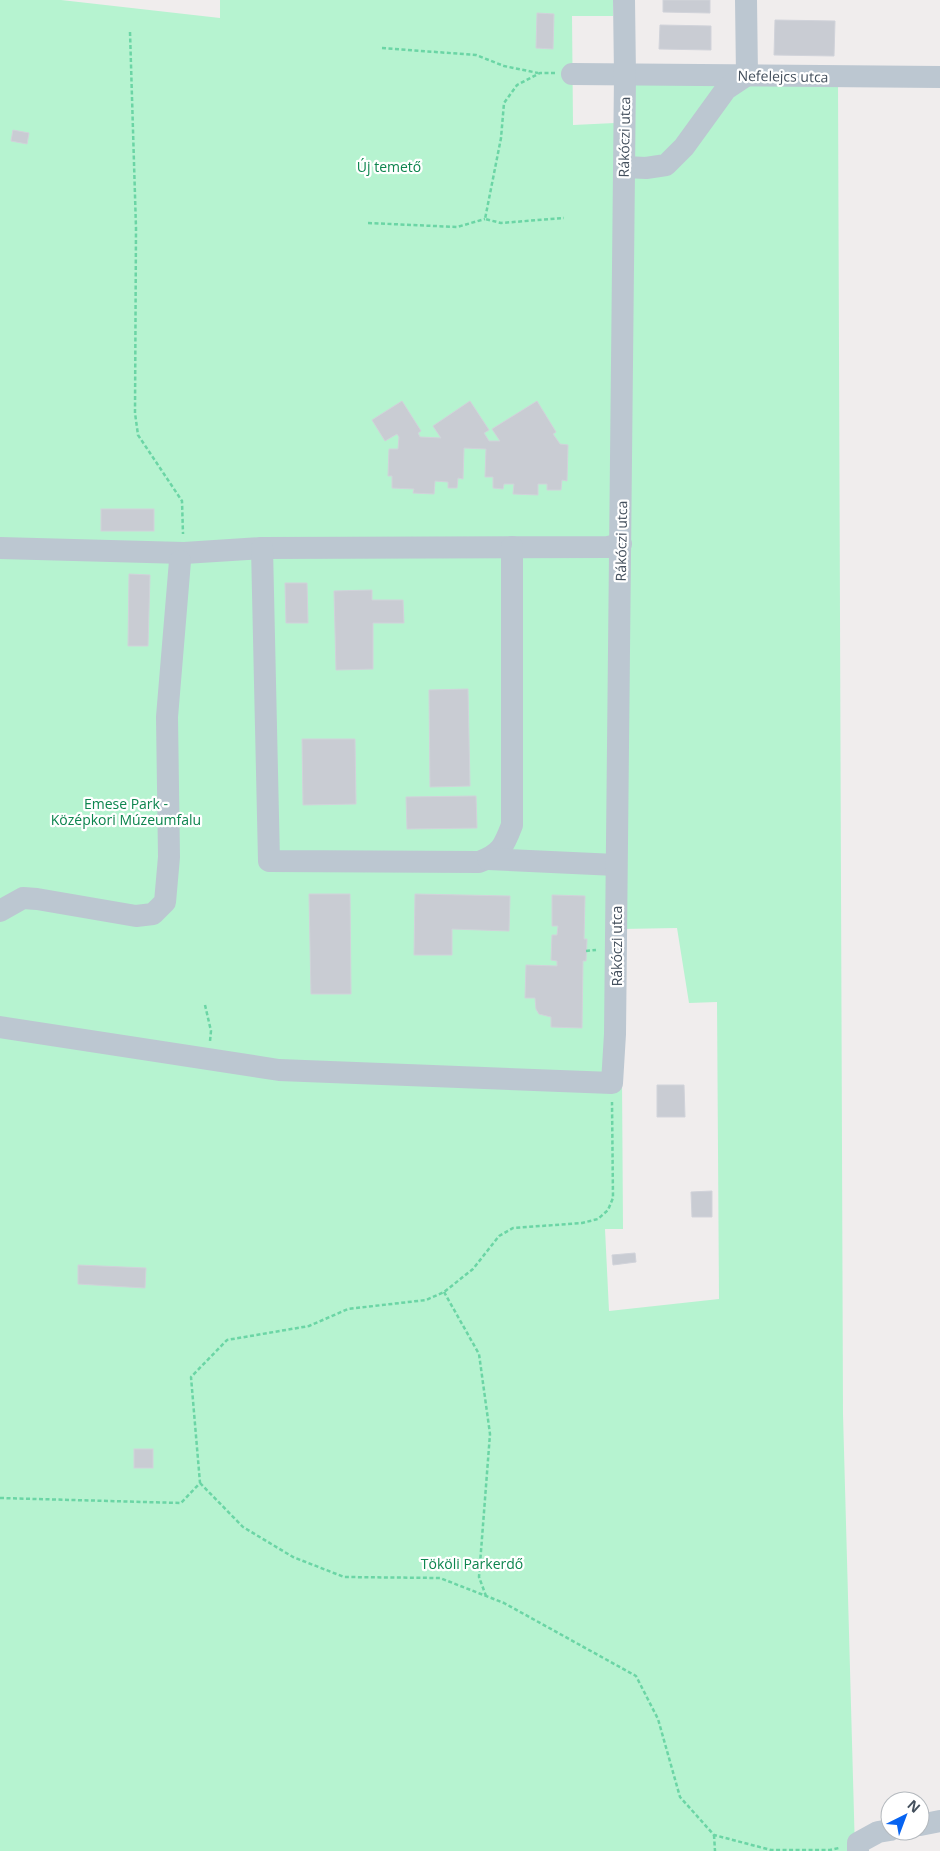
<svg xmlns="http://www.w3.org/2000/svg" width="940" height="1851" viewBox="0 0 940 1851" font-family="'Open Sans',sans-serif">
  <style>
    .green { fill: #b6f3d0; fill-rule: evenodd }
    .building { fill: #c9ccd3; stroke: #d1d3da }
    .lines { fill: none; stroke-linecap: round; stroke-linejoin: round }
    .path { stroke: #6bd5a5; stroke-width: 2.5; stroke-dasharray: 4 2.5; stroke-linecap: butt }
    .minor { stroke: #bcc7d1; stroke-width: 22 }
    .labels { text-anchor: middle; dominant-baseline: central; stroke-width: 4.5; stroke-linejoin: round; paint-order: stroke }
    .street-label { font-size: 14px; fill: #44505d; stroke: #fff }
    .park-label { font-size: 14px; fill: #0d854e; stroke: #fff }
  </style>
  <rect width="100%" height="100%" fill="#f0eded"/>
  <path class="green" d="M0,0h61l159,18v-18h393v16h-41l1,109 42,-2 -1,-39 224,-1 5,1331 12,437h-855zM677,928l12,75 28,-1 2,297 -110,12 -4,-82h18l-2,-300z"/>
  <g class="building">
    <path d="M663,0h47v13l-47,-1z"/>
    <path d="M537,13l17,1 -1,35 -17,-1z"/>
    <path d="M775,20l60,1 -1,35 -60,-1z"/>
    <path d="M660,25l51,1v24l-52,-1z"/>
    <path d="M13,130l16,3 -2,11 -16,-3z"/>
    <path d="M402,401l19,30 -3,2 2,4 21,1 -8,-12 37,-25 19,29 -5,3 5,8h11l-8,-12 45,-28 19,31 -3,2 7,10 8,1 -1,36 -5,-1 -1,10h-14v-6h-9v11l-25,-1 1,-10h-10l-1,5 -10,-1v-11h-8l1,-28 -22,-1 -1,31 -5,-1 -1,10h-9v-6l-13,-1 -1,13 -21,-1 1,-4 -22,-1v-12h-4l1,-27h9l1,-12 -2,-3 -12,7 -13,-21z"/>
    <rect x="101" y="509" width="53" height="22"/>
    <path d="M129,574l21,1 -2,71h-20z"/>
    <path d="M285,583h22l1,40h-22z"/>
    <path d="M372,590v10h31l1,23h-31v46l-37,1 -2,-79z"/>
    <path d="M468,689l2,97 -40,1 -1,-97z"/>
    <path d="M302,739h53l1,65 -53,1z"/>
    <path d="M476,796l1,32 -70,1 -1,-32z"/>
    <path d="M309,894h41l1,100h-40z"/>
    <path d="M415,894l95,2 -1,35 -57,-2v26h-38z"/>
    <path d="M552,895l33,1 -1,43h3l-1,22h-3l-1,67 -31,-1v-10l-12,-3 -3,-5 -1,-11h-10l1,-33 31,1v-5l-6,-1 1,-25h5l1,-9h-6z"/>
    <path d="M657,1085h27l1,32h-28z"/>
    <path d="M712,1191v26h-20l-1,-25z"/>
    <path d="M635,1253l1,9 -23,3 -1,-10z"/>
    <path d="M78,1265l68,3 -1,20 -67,-4z"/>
    <rect x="134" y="1449" width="19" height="19"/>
  </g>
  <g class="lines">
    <g class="path">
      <path d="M130,32l6,196 -1,185 3,22 44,66 1,33"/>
      <path d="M382,48l94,7 28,11 34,7"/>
      <path d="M555,73h-15l-23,12 -13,18 -3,35 -16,81 16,4 63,-5"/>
      <path d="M368,223l89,4 28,-8"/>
      <path d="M586,951l10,-1"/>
      <path d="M205,1005l6,26 -1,10"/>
      <path d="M444,1292l35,62 11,80 -11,143 7,19"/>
      <path d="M200,1483l43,44 50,30 51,20 96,1 64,25 132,73 22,43 22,78 34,38 57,15h59l9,-2"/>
      <path d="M0,1498l181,5 19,-20 -9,-106 36,-37 82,-14 39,-17 78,-9 18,-8 29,-23 26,-33 14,-8 69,-5 16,-4 10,-9 5,-12 -1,-96"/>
      <path d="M714,1835l1,16"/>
    </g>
    <g class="minor">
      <path d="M746,0l1,75"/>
      <path d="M572,74l368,3"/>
      <path d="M624,167l22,1 20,-3 18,-18 42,-58 21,-14"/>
      <path d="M0,548l184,5 78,-5 346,-1 13,-3"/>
      <path d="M262,548l7,313 210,1c22,-8 25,-16 33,-37v-278"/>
      <path d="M488,859l128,6"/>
      <path d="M0,911l23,-13 14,1 99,17 17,-2 12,-12 4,-45 -2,-140 13,-156"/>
      <path d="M0,1027l279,43 333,13 3,-49 10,-959 -1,-75"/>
      <path d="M920,1825l20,-4"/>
      <path d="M858,1851v-8l20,-11 12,-2"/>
    </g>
  </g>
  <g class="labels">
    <g class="street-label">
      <text transform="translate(783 76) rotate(1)">Nefelejcs utca</text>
      <text transform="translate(624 137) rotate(-89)">Rákóczi utca</text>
      <text transform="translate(621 541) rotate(-89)">Rákóczi utca</text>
      <text transform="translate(616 946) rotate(-90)">Rákóczi utca</text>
    </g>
    <g class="park-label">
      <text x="389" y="166">Új temető</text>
      <text x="126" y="803">Emese Park -<tspan x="126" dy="16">Középkori Múzeumfalu</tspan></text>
      <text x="472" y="1563">Tököli Parkerdő</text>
    </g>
  </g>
  <g transform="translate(905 1816) rotate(42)"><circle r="24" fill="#ffffff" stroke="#b4b9be"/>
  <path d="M0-4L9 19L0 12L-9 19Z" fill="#0663f1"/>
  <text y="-8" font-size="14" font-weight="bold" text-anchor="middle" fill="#44505d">N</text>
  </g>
</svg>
